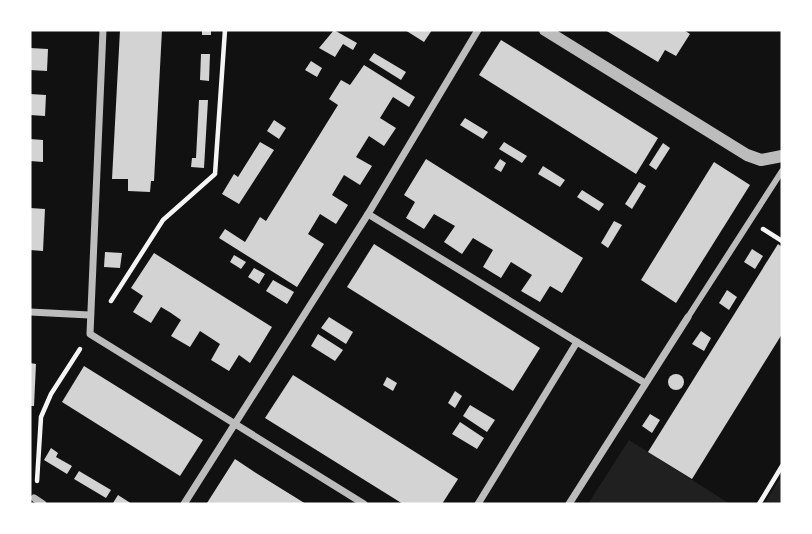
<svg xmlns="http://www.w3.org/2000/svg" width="812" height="534" viewBox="0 0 812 534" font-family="'Asap Condensed',sans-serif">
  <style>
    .green { fill: #202020 }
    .building { fill: #d3d3d3 }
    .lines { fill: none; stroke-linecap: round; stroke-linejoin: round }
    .path { stroke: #f5f5f5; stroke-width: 4.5 }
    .pedestrian { stroke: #bcbcbc; stroke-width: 6 }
    .minor { stroke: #bcbcbc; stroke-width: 7 }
    .tertiary { stroke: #bcbcbc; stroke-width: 12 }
  </style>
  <rect width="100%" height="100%" fill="#111"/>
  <g class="green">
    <path d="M629,440l101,64h-142z"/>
    <path d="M782,475v29h-18z"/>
  </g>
  <g class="building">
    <path d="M120,30h42l-8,151h-3l-1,11 -22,-1v-12h-16z"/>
    <rect x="202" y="30" width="9" height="5"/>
    <path d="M334,30l23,13 -4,7 -10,-6 -8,13 -16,-9z"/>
    <path d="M405,30h27l-8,12z"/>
    <path d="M605,30h79l6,4 -14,22 -11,-6 -7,12z"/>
    <path d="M501,40l157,98 -22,36 -157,-99z"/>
    <path d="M30,48l18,1 -1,22 -17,-1z"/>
    <path d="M374,53l32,19 -5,8 -32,-20z"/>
    <path d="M201,54h9l-1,27 -9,-1z"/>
    <path d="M311,61l11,7 -5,9 -12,-7z"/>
    <path d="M364,65l51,32 -6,10 -16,-10 -13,21 16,10 -12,18 -15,-10 -13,21 16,9 -12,19 -16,-10 -12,20 16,10 -12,19 -16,-10 -12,20 16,10 -27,43 -78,-49 6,-9 20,13 15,-25 6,4 72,-116 -9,-6 12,-19 9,5z"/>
    <path d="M30,94l16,1 -1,21 -15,-1z"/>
    <path d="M199,100h9l-4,68 -13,-1 1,-9h4z"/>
    <path d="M465,118l23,14 -5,7 -23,-14z"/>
    <path d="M274,120l12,8 -7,11 -12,-8z"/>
    <path d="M30,139l13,1v22l-13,-1z"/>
    <path d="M260,142l14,8 -35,54 -17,-10 12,-20 4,3z"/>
    <path d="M504,142l23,14 -5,7 -23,-14z"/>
    <path d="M663,143l7,5 -14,22 -7,-5z"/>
    <path d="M426,159l157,99 -21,35 -12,-7 -10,16 -19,-11 11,-16 -21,-13 -10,16 -18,-11 10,-17 -20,-12 -11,16 -18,-12 11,-16 -21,-12 -10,15 -18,-11 9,-16 -11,-7z"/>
    <path d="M500,159l6,4 -5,9 -7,-4z"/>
    <path d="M714,162l36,23 -74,118 -35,-23z"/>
    <path d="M543,166l22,14 -5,7 -22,-13z"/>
    <path d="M639,182l7,4 -14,23 -7,-5z"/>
    <path d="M582,190l22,14 -5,7 -22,-14z"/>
    <path d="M30,208l15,1 -2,42 -13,-1z"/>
    <path d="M614,221l8,4 -14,23 -7,-5z"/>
    <path d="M374,244l166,104 -27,43 -166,-104z"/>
    <path d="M778,244l4,3v87l-90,145 -44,-27z"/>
    <path d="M752,249l11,7 -8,13 -11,-7z"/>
    <path d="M105,252l17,1 -2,15 -16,-1z"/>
    <path d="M154,253l118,74 -22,36 -11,-8 -10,16 -18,-11 9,-16 -20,-13 -10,16 -19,-11 10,-16 -10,-7 -10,-6 -10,16 -18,-11 10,-16 -12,-8z"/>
    <path d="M234,255l12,7 -5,7 -11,-7z"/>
    <path d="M254,268l11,6 -6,10 -11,-7z"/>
    <path d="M273,280l21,12 -7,12 -21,-13z"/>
    <path d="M727,290l10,7 -8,13 -10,-7z"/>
    <path d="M329,317l24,15 -7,12 -25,-16z"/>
    <path d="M701,331l10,7 -7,13 -12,-7z"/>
    <path d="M318,334l25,16 -8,11 -24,-15z"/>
    <path d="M30,363l6,1 -2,42h-4z"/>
    <path d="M84,366l119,74 -23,36 -118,-74z"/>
    <circle cx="676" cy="382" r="8"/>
    <path d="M293,375l165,104 -16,25h-39l-138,-86z"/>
    <path d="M387,377l10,6 -4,8 -10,-6z"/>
    <path d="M455,391l7,5 -7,12 -7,-5z"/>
    <path d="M470,405l25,15 -8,12 -24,-16z"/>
    <path d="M650,414l10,6 -8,13 -10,-7z"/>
    <path d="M460,422l24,16 -7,11 -25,-15z"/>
    <path d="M51,448l7,5 -2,4 16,9 -5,8 -23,-14z"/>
    <path d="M235,459l21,14 50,31 -99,-1z"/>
    <path d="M79,471l32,19 -5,8 -32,-19z"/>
    <path d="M118,495l14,9h-16l-3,-1z"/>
  </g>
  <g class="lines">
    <g class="path">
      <path d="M763,229l19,12"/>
      <path d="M111,301l52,-81 52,-46 10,-144"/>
      <path d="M37,481l4,-64 10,-23 29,-45"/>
      <path d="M759,504l23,-38"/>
    </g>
    <path class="pedestrian" d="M688,317l94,-146"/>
    <g class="minor">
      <path d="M103,30l-13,304 274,170"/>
      <path d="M368,214l209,128"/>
      <path d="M30,312l59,3"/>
      <path d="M34,498l9,6"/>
      <path d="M184,504l184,-290 110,-184"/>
      <path d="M478,504l99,-162 68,41"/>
      <path d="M569,504l119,-187"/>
    </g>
    <path class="tertiary" d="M545,30l202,125 14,5 21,-4"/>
  </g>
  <rect width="812" height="534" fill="none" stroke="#ffffff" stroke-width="63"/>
</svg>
